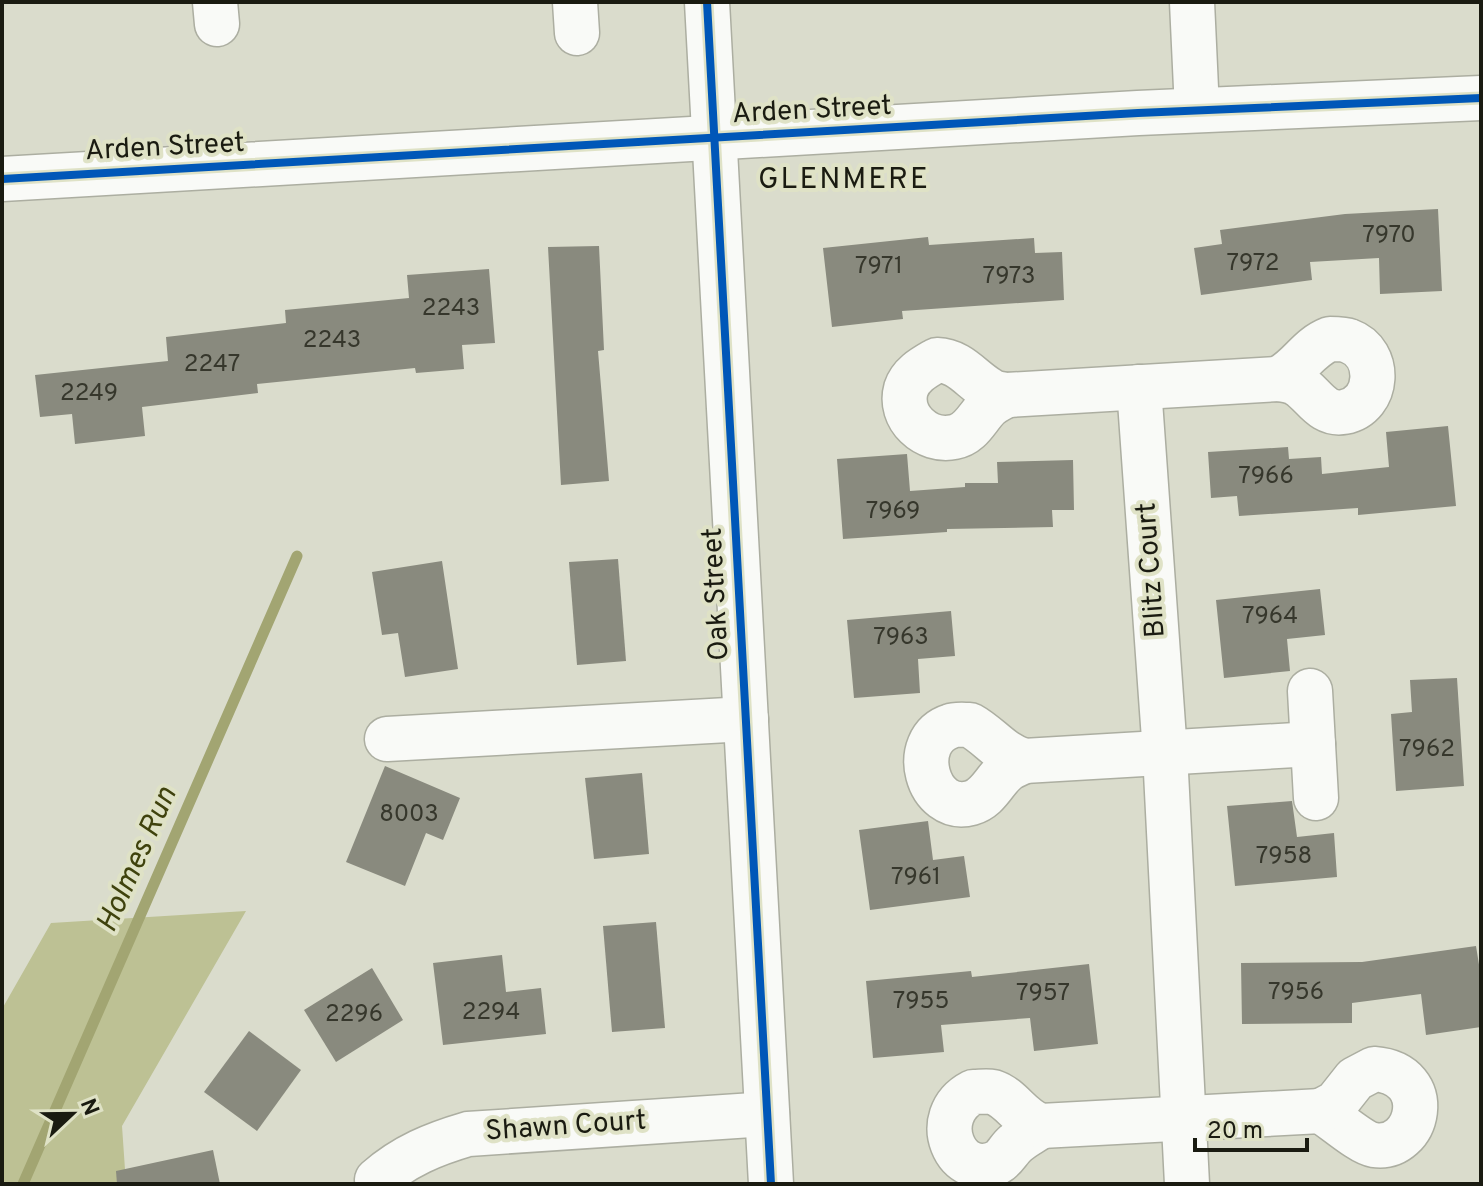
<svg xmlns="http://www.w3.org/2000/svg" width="1483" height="1186" viewBox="0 0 1483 1186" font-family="Overpass,sans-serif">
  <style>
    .forest { fill: #bdc194 }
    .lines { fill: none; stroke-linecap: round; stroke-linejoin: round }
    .stream { stroke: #a2a572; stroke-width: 11 }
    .building { fill: #898a7e }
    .minor-casing { stroke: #acaea1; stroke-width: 47 }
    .minor { stroke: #f9faf7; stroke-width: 44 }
    .cycleway-casing { stroke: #dfe2c6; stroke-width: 13 }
    .cycleway { stroke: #0057b8; stroke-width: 8 }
    .labels { text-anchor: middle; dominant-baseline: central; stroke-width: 8; stroke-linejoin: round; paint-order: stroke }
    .number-label { font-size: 24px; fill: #36372c }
    .street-label { font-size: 28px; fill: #1a1b11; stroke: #dfe2c6 }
    .neighbourhood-label { font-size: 30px; letter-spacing: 2px; fill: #1a1b11; stroke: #dfe2c6 }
    .water-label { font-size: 30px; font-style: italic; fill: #3f420d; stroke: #dfe2c6 }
  </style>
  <rect width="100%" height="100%" fill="#dadccc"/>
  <path class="forest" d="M246,911l-124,215 4,58h-124v-175l49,-86z"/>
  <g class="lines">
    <path class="stream" d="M23,1184l274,-628"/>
  </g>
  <g class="building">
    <path d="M1438,209l4,82 -62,3 -1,-36 -69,4 2,18 -111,15 -7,-47 28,-4 -2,-14 125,-16z"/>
    <path d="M928,237l1,8 105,-7 1,15 27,-1 2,48 -162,11 1,8 -71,8 -9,-79z"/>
    <path d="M599,246l5,104 -6,1 11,130 -48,4 -13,-238z"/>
    <path d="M489,269l6,74 -33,2 2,24 -48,4 -1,-5 -158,16 1,9 -116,14 3,29 -70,8 -3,-30 -32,3 -5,-42 133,-14 -2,-24 120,-14 -1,-13 124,-12 -2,-23z"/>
    <path d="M1448,426l8,80 -98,9v-7l-119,8 -2,-20 -26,2 -3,-46 80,-5 1,12 32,-2 1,17 67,-7 -3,-35z"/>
    <path d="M907,454l3,37 55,-4v-4h33l-1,-21 76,-2 1,50h-22l1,17 -106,2v3l-104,7 -6,-80z"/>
    <path d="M618,559l8,102 -49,4 -8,-103z"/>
    <path d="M442,561l16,108 -53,8 -7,-44 -16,2 -10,-63z"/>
    <path d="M1320,589l5,46 -38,4 3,32 -66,7 -8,-78z"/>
    <path d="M951,611l4,45 -37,3 2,34 -66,5 -7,-78z"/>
    <path d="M1457,678l7,108 -68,5 -5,-77 21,-2 -2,-32z"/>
    <path d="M385,766l75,32 -17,42 -17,-7 -21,53 -59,-24z"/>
    <path d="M642,773l7,81 -55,5 -9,-81z"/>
    <path d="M1292,801l5,36 37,-4 3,44 -102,9 -8,-80z"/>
    <path d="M928,821l5,39 31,-4 6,41 -100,13 -11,-80z"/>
    <path d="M656,922l9,106 -53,4 -9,-106z"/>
    <path d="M1476,946l5,31v50l-55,8 -5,-41 -69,9v20l-110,1 -1,-61 121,-1z"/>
    <path d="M502,955l4,37 35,-4 5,46 -103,11 -10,-82z"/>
    <path d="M1089,964l9,80 -64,7 -4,-33 -89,7 3,27 -71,6 -7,-77 105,-10 1,6z"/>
    <path d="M372,968l31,52 -67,42 -32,-52z"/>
    <path d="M249,1031l52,39 -44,61 -53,-39z"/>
    <path d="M213,1150l7,34h-103l-1,-13z"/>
  </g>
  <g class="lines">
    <defs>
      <g id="minor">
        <path d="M215,2l2,22"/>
        <path d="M575,2l2,31"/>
        <path d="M707,2l64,1182"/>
        <path d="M1192,2l5,108"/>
        <path d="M2,179l1136,-66 343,-15"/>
        <path d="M1330,339c6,0 14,0 19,2 33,12 31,64 -5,71 -23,4 -31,-19 -47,-28 -5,-3 -13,-4 -19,-5 22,-11 29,-31 52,-40z"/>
        <path d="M937,360c23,1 33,18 51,29 5,4 12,5 19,6 -6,3 -12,6 -17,10 -12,10 -18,29 -36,32 -28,6 -56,-20 -48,-48 5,-15 19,-22 31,-29z"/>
        <path d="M1139,387l26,366 22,431"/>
        <path d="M1007,395l271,-16"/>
        <path d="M1310,691l6,107"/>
        <path d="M970,725c20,11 31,29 54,36 -5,3 -12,5 -17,9 -13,10 -18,28 -36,33 -44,12 -64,-63 -20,-77 5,-2 13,-1 19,-1z"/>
        <path d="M387,739l359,-20"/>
        <path d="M1024,761l289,-17"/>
        <path d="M1374,1069c64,5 45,83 0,76 -13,-2 -40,-26 -53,-34l15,-8 19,-24z"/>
        <path d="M973,1092c6,0 15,-1 20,0 19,6 27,27 48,34 -8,6 -19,11 -26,18 -6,5 -10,14 -17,18 -42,21 -71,-46 -25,-70z"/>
        <path d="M1041,1126l280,-15"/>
        <path d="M377,1180c27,-24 57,-36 91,-46l299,-20"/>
      </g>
    </defs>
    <use href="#minor" class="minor-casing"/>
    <use href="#minor" class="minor"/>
    <defs>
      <g id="cycleway">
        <path d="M707,2l64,1182"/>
        <path d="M2,179l1136,-66 343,-15"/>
      </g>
    </defs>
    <use href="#cycleway" class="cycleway-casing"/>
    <use href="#cycleway" class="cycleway"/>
  </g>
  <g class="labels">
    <g class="number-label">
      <text x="1389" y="236">7970</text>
      <text x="1253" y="264">7972</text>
      <text x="879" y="267">7971</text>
      <text x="1009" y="277">7973</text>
      <text x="451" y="309">2243</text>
      <text x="332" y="341">2243</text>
      <text x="212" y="365">2247</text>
      <text x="89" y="394">2249</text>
      <text x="1266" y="477">7966</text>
      <text x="893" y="512">7969</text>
      <text x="1270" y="617">7964</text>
      <text x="901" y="638">7963</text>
      <text x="1427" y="750">7962</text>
      <text x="409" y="815">8003</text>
      <text x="1284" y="857">7958</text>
      <text x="916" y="878">7961</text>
      <text x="1296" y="993">7956</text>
      <text x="1043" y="994">7957</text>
      <text x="921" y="1002">7955</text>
      <text x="491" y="1013">2294</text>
      <text x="354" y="1015">2296</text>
    </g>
    <g class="street-label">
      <text transform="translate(812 111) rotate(-3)">Arden Street</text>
      <text transform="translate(165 148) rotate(-3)">Arden Street</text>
      <text transform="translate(1152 570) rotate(-94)">Blitz Court</text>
      <text transform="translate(717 594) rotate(-93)">Oak Street</text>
      <text transform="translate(566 1127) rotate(-4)">Shawn Court</text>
    </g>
    <g class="neighbourhood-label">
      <text x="844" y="180">GLENMERE</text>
    </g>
    <g class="water-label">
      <text transform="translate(138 860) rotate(-66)">Holmes Run</text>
    </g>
  </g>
  <rect width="1483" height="1186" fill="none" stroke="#1a1b11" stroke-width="8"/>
  <g transform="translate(72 1114) rotate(68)" stroke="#dfe2c6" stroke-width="6" paint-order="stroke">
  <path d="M0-6L14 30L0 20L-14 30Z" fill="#1a1b11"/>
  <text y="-12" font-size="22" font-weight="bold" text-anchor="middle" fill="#1a1b11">N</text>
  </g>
  <path d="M1195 1138v12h112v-12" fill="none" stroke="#1a1b11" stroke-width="4"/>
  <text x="1207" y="1138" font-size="24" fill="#1a1b11" stroke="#dfe2c6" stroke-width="6" paint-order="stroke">20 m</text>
</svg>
